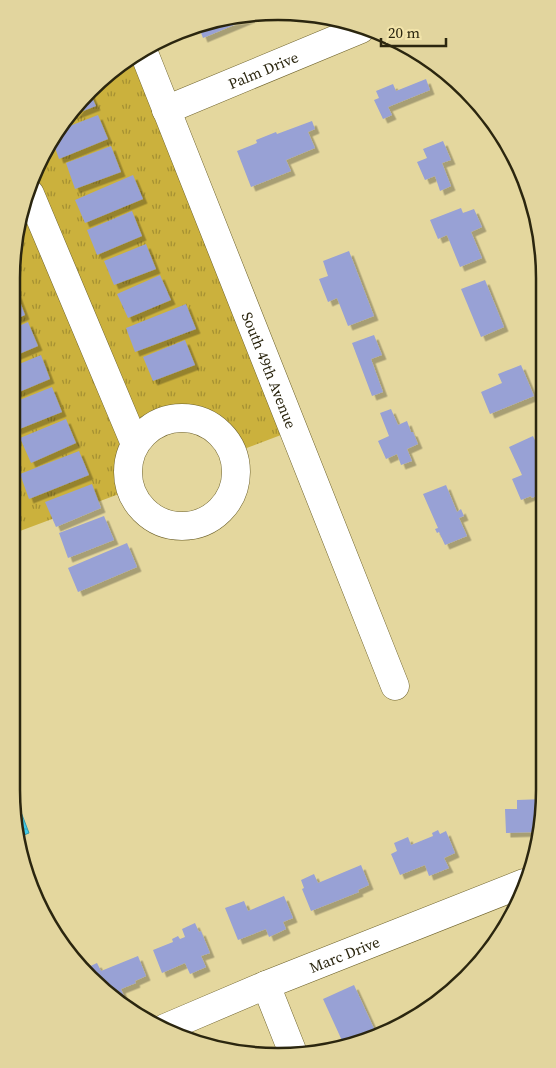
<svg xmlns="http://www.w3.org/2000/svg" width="556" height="1068" viewBox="0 0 556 1068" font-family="'Source Serif 4',serif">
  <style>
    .grass { fill: url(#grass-tufts) }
    .water { fill: url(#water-waves); stroke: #399aaa }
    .building { fill: #98a1d5; filter: url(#shadow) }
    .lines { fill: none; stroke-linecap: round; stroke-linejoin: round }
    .minor-casing { stroke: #6e622b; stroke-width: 29 }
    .minor { stroke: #fff; stroke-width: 28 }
    .labels { text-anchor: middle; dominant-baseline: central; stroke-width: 4.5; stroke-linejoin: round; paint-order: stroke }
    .street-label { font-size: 15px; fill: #2b260f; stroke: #f2e4aa }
    .rim { fill: none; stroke: #2b260f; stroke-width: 2.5 }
  </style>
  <defs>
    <pattern id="grass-tufts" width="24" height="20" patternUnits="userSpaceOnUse" patternTransform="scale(1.25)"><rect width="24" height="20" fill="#cbb13d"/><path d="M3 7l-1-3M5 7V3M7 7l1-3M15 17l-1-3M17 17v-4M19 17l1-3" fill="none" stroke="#a59032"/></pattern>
    <pattern id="water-waves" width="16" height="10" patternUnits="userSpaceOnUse" patternTransform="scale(1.25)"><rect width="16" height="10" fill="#3fccec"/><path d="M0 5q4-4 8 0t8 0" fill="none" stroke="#38afc9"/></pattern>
    <filter id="shadow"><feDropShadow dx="4.5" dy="4.5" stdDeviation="0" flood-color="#0004"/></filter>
  </defs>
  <rect width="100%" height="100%" fill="#e4d79e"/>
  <g class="grass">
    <path d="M132,60l149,375 -37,14c-3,-5 -4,-10 -7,-15 -15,-23 -52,-34 -77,-24 -7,3 -14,8 -21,12l-104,-247 4,-15 63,-83z"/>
    <path d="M24,215l98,230c-8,20 -8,28 -3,49l-107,40v-273z"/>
  </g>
  <path class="water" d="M11,786l18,47 -10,4 -8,-47z"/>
  <g class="building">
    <path d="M251,18l-48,20 -5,-13z"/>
    <path d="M426,79l4,11 -42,17 4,8 -9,4 -9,-19 5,-2 -3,-7 17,-7 3,7z"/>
    <path d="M90,93l6,13 -23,9z"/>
    <path d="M98,115l10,24 -49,20 -6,-17 9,-13z"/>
    <path d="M312,121l3,8 -7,3 7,16 -29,12 5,11 -40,16 -14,-36 20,-8 -1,-3 20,-8 1,2z"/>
    <path d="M443,141l8,19 -9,3 9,23 -11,5 -5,-15 -10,4 -8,-18 10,-4 -4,-9z"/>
    <path d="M111,146l10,26 -46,17 -9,-26z"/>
    <path d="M133,175l10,24 -58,24 -10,-23z"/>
    <path d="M461,208l2,5 11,-4 8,18 -11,5 11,26 -22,9 -13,-32 -9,4 -8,-19z"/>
    <path d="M132,211l10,25 -45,19 -10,-25z"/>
    <path d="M146,244l10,25 -42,16 -10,-24z"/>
    <path d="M349,251l25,65 -26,10 -11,-28 -9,4 -9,-23 9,-3 -5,-15z"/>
    <path d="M160,275l11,25 -43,18 -11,-24z"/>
    <path d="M485,280l19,47 -23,10 -20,-48z"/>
    <path d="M16,291l9,24 -13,6v-29z"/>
    <path d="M186,304l10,25 -61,23 -9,-24z"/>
    <path d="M28,322l10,24 -26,11v-28z"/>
    <path d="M374,335l8,20 -11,4 12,33 -11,4 -20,-53z"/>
    <path d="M185,340l10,25 -42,16 -10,-24z"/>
    <path d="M41,355l9,24 -38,16v-28z"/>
    <path d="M521,365l13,31 -44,18 -9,-22 21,-9 -4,-9z"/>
    <path d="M52,387l10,25 -45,18 -5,-14v-13z"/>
    <path d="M391,409l7,16 9,-4 4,11h2l5,12 -11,5 5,12 -11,4 -4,-11 -11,5 -8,-18 11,-5 -9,-23z"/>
    <path d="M66,419l10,24 -45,20 -11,-25z"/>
    <path d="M533,436l9,19h1v37l-11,6 -1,-2 -10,4 -9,-21 10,-4 -13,-28z"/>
    <path d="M79,451l10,24 -60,24 -9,-25z"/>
    <path d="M92,484l9,24 -45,19 -11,-25z"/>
    <path d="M446,485l11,27 4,-3 3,7 -5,2 8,18 -22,9 -6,-13 -2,1 -2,-4 3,-1 -15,-34z"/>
    <path d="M104,516l10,24 -46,18 -9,-25z"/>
    <path d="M127,543l10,24 -59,25 -10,-24z"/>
    <path d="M544,799v8l-6,25 -32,1 -1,-24h12v-9z"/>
    <path d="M438,830l2,4 6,-3 9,22 -11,5 5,10 -20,8 -4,-11 -25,10 -9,-21 6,-3 -3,-8 14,-6 3,8 22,-9 -1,-3z"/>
    <path d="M361,865l8,20 -11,5 1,2 -48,19 -9,-22 2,-1 -3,-8 13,-6 4,9z"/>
    <path d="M284,896l9,22 -10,4 3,7 -17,8 -3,-8 -28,11 -13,-32 19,-7 4,10z"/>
    <path d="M195,923l4,9 2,-1 9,22 -9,3 5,11 -16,7 -5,-11 -23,10 -9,-23 20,-8 -1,-3 6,-3 2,3 5,-2 -3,-8z"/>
    <path d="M138,956l8,20 -11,5 1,2 -15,6 3,7 -8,3 -32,-30 13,-6 4,8z"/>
    <path d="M354,985l23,50 -33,10 -21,-46z"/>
  </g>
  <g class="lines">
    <defs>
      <g id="minor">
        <path id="s1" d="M144,53l251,633"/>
        <path id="s2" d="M166,110l195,-81"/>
        <path d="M30,194l105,250"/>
        <circle cx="182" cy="472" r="54"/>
        <path d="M266,985l27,68"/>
        <path id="s3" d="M165,1028l101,-43 258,-102"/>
      </g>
    </defs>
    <use href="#minor" class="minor-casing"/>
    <use href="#minor" class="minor"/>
  </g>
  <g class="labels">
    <g class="street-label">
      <text stroke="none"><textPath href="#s2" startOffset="105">Palm Drive</textPath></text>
      <text stroke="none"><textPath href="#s1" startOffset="341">South 49th Avenue</textPath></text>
      <text stroke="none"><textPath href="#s3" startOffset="194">Marc Drive</textPath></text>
    </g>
  </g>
  <path d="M0 0H556V1068H0ZM278 20H278A258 258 0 0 1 536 278V790A258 258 0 0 1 278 1048H278A258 258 0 0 1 20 790V278A258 258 0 0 1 278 20Z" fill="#e2d59e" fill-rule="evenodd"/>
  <path class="rim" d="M278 20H278A258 258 0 0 1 536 278V790A258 258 0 0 1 278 1048H278A258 258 0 0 1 20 790V278A258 258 0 0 1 278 20Z"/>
  <path d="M381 38v8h65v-8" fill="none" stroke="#2b260f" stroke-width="2.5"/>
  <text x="388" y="38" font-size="15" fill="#2b260f" stroke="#f2e4aa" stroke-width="4" paint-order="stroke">20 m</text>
</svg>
